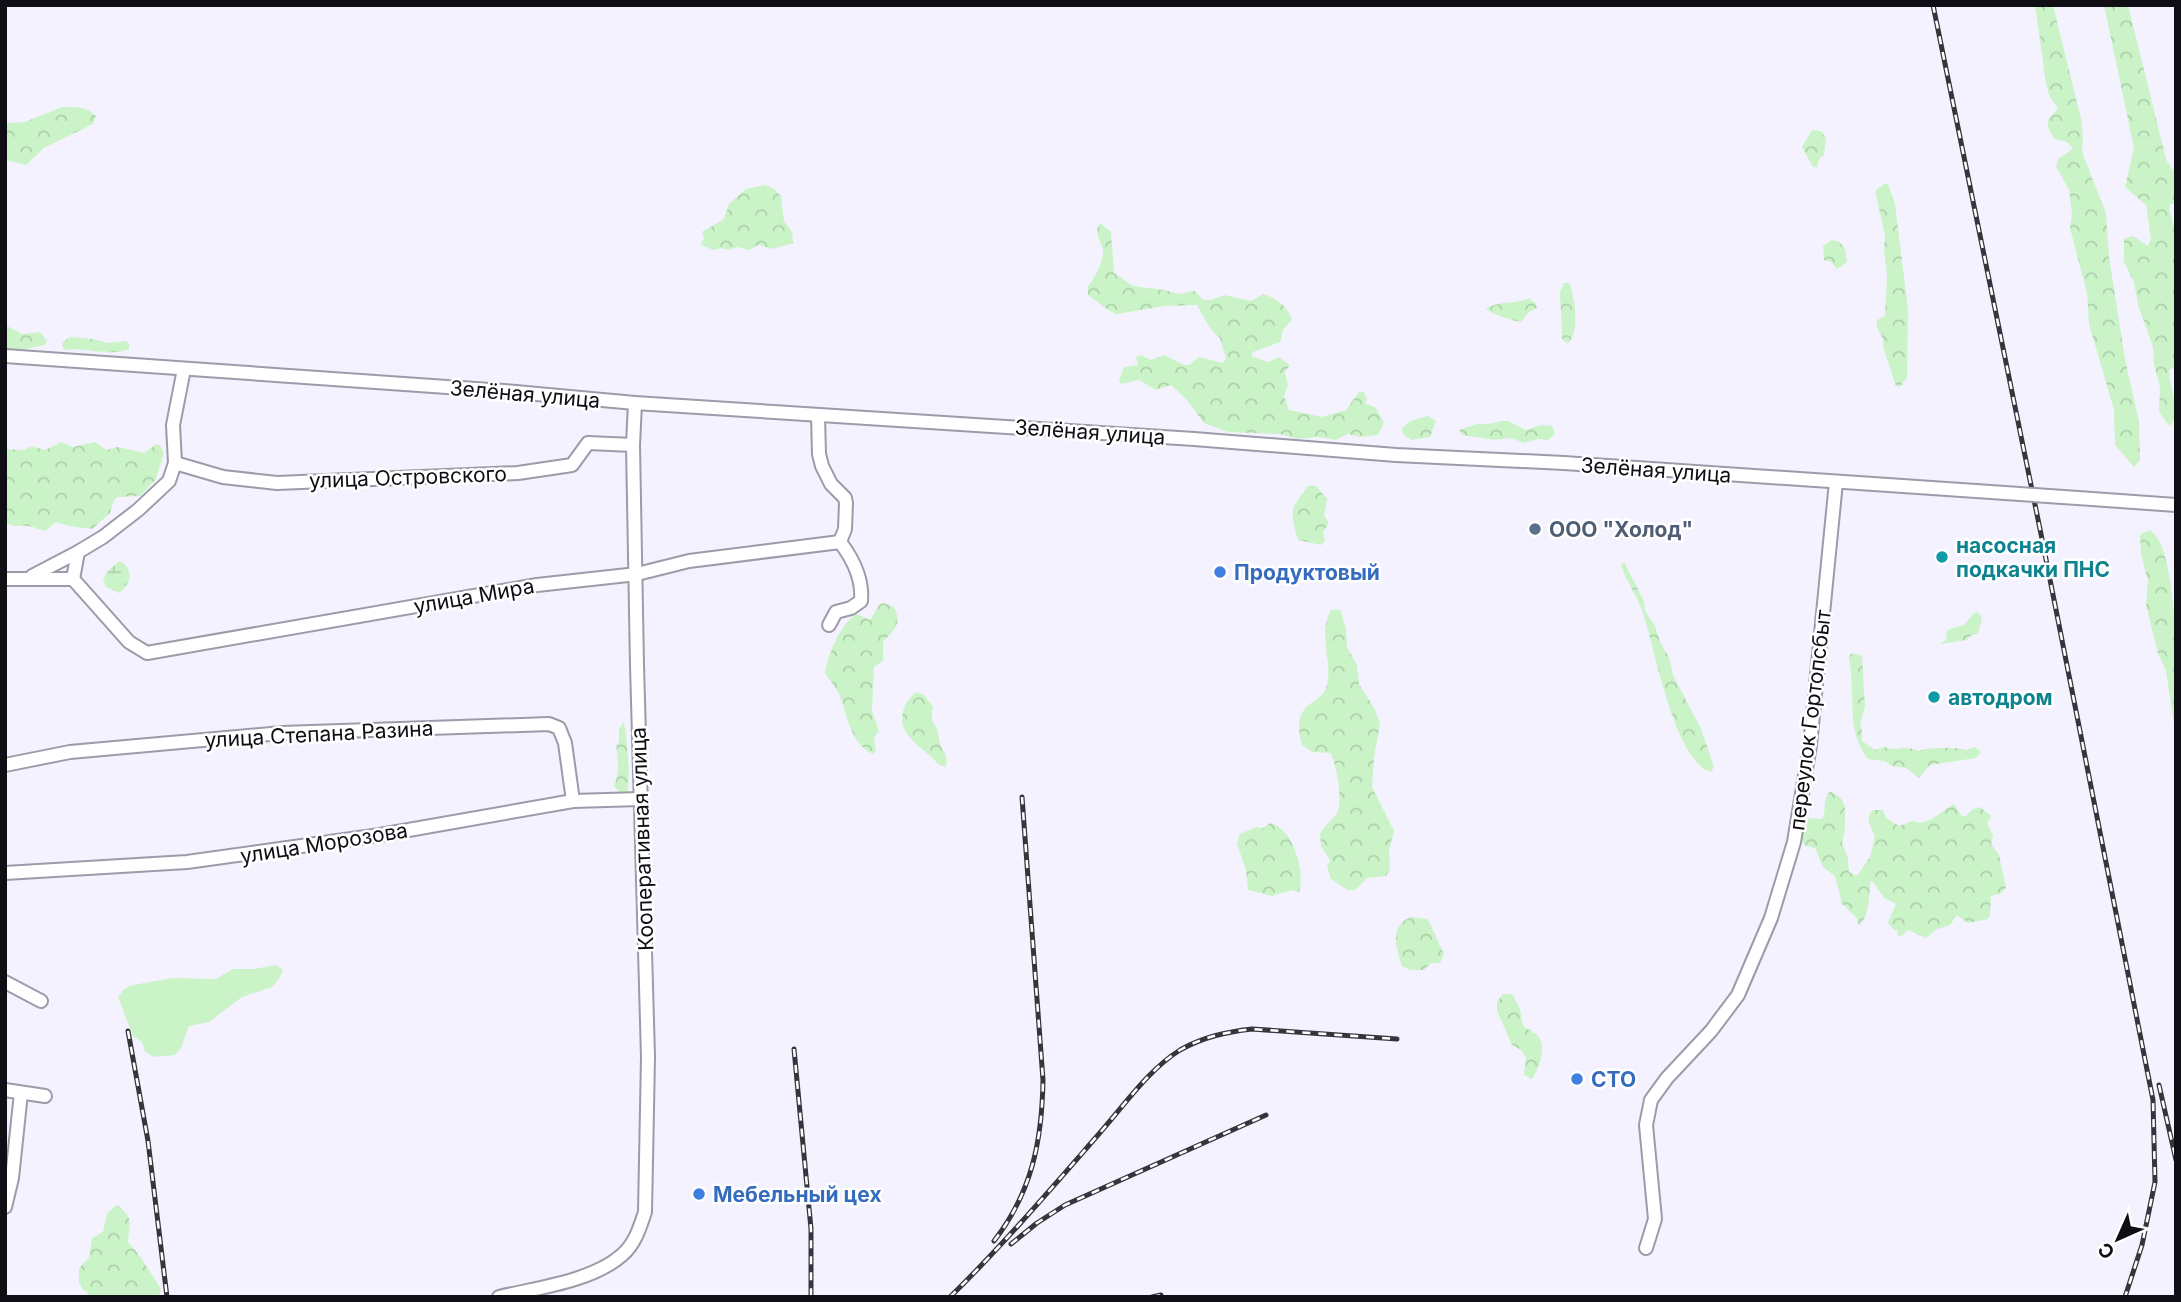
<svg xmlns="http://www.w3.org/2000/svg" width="2181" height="1302" viewBox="0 0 2181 1302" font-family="Inter,sans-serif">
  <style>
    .green { fill: #caf4c7 }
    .forest { fill: url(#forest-crowns) }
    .wetland { fill: url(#wetland-marsh) }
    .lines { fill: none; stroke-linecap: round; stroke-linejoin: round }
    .minor-casing { stroke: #9d9ba9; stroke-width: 16 }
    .minor { stroke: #fff; stroke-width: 12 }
    .rail-casing { stroke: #36353c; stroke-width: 5 }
    .rail { stroke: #fff; stroke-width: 2.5; stroke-dasharray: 8; stroke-linecap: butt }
    .minor-bridge-casing { stroke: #9d9ba9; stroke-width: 16; stroke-linecap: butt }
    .minor-bridge { stroke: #fff; stroke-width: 12 }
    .service-dot { fill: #5c6f8a; stroke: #fff; stroke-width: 2.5 }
    .culture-dot { fill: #0f9aa8; stroke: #fff; stroke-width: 2.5 }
    .shop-dot { fill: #3f7fe0; stroke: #fff; stroke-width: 2.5 }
    .labels { text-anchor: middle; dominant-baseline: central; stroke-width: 5; stroke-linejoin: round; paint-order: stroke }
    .street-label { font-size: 21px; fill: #0f0e14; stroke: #fff }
    .service-label { font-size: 21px; font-weight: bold; fill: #4e5e75; stroke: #fff; text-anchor: start }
    .culture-label { font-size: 21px; font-weight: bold; fill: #0d838f; stroke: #fff; text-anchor: start }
    .shop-label { font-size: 21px; font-weight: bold; fill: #366cbe; stroke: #fff; text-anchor: start }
  </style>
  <defs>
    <pattern id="forest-crowns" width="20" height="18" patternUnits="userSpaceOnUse" patternTransform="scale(1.75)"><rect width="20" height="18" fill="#caf4c7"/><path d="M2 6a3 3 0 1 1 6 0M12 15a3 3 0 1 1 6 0" fill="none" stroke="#acd0aa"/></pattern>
    <pattern id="wetland-marsh" width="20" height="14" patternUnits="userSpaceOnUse" patternTransform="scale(1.75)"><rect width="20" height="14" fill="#caf4c7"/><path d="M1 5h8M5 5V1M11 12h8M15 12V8" fill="none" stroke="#acd0aa"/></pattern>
  </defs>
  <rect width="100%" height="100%" fill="#f4f2fe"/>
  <path class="green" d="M276,965l7,5 -4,9 -7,8 -30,10 -33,25 -20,4 -8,22 -6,7 -20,2 -10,-5 -3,-10 -9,-6 -15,-39 6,-8 9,-4 40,-7 43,1 17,-10h21z"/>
  <g class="forest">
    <path d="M2035,5h18l28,114 2,19 -1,14 24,61 3,44 16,102 14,63 1,38 -6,7 -19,-22 -1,-35 -25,-86 -2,-31 -17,-65 2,-14 -3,-24 -13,-24 3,-8 14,-9 -6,-7 -13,-3 -6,-12v-8l10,-10 -9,-14 -3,-12z"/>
    <path d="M2104,5h24l38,154 5,9 5,3v33h-5l-2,4 7,27v135l-3,-2 -4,2c1,20 12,39 1,57l-11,-15 1,-25 -6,-23 -1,-17 -15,-42 -4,-23 -10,-20v-23l9,-3 15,10 3,-7 -5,-34 -21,-18 9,-39z"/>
    <path d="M62,107c14,0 24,-1 34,9l-3,8 -49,24 -18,17 -21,-5v-37l20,-1z"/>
    <path d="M1812,130l9,1 5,7 -2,18 -4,1 -3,10h-4l-11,-20z"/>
    <path d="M1884,184h4l7,20 13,105 -1,68 -7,10 -4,-1 -13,-39c3,-9 -8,-16 -6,-27l8,-4 2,-40 -3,-26 1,-14 -9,-41v-5z"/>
    <path d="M765,185l9,4 7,7 3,25 8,11 1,11 -20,6 -15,-4 -9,5 -12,-3 -7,3 -9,-2 -8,2 -11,-5 -1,-2 3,-4 -2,-7 22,-13 5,-15 17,-15z"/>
    <path d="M1100,223l11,9 3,41 19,13 31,4 14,4 17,-3 8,9h8l13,-5 27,6 12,-7c14,4 25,13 29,26l-9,10 -3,12 -27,10 -2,4 17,6 11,-5 11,8 -5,7 3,13 -4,11 5,14 33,7 24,-7 13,-18h5l3,8 -2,3 11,5 8,15 -6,12 -17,2 -13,-3 -12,6 -18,-3 -21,2 -17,-5 -52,-2 -24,-9 -17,-23 -16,-15 -15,5 -17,-10 -18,4 -2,-4 5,-13 14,-2 -2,-8 5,-2 10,5 13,-5 20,10h5l10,-8 24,6 3,-4 -6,-21 -10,-10 -13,-23 -32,1 -48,8 -9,-4 -20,-15v-9c7,-7 16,-26 15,-36 -2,-10 -10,-17 -3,-27z"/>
    <path d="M1832,240l8,2 5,7 2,13 -10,7 -6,-7 -7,-2 -1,-14z"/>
    <path d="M1564,283h5l2,4c4,17 9,42 -3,57l-6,-5v-5l-2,-42z"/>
    <path d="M1529,298l7,6 1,4 -8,4 -8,10c-8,-1 -29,-8 -35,-13 14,-9 29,-4 43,-11z"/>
    <path d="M5,325l17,9 18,-2 7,9 -2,4 -30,6h-10z"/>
    <path d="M70,337l23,2 14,4 19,-2 3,3v5c-15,8 -46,-2 -63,1l-4,-3 1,-5z"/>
    <path d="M1428,416l8,5 -6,16 -19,3 -8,-6 -1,-6 8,-7z"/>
    <path d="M1502,421h6l18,9 15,-5 11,1 3,8 -7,6 -10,-1 -14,4 -13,-5 -16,2 -33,-5 -3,-5 18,-6h12z"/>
    <path d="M61,442l12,5 22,-5 11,8 12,-3 26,6 11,-8h5l4,8 -8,26 -13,14 -3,3 -22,1 -4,3 -4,13 -18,16 -23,-3 -13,-4 -11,9c-6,-1 -12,-5 -18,-5 -10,-1 -15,3 -22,-6v-71l19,1 7,-4 14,4z"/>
    <path d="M1308,486h8l11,13 -3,17 5,6 -6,11 2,8 -4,4 -23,-5c-8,-30 -9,-29 10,-54z"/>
    <path d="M2150,530c31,20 26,167 26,208l-10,-67 -8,-18 -12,-48 2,-25 -7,-25 -1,-19 2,-3z"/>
    <path d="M1624,562l20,39 1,10 10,15 5,16 10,17 3,16 28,54 13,38 -3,5c-37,-10 -57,-129 -69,-162 -6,-16 -16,-29 -21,-45z"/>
    <path d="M884,603l10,4c8,16 1,24 -11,34v20l-9,6 -2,44 7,20 -5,7 2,13 -3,3c-24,-11 -25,-40 -35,-62 -3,-7 -10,-13 -13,-19 3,-18 16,-51 32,-59l13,6 10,-16z"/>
    <path d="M1331,610h9l6,18 1,19 10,18 2,19 15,24 6,15 -6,35 -2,29 22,44 -5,19 1,19 -4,7 -19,2 -12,12h-8l-17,-12 -3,-14 4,-2 -10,-16 -1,-12c4,-8 12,-13 17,-21 6,-11 0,-50 -7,-60l-18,-1 -10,-7c-13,-46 20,-38 25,-60 6,-25 -10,-50 4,-75z"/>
    <path d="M1978,612l4,7 -4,14 -8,3 -3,4 -27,4 6,-4 1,-10 17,-5 10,-12z"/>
    <path d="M1853,653l9,3 3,51 -5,17 2,7v10l13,9 9,-3c14,5 18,-3 35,4 8,-4 39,-4 47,-1l9,-3 6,5 -5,6 -46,7 -11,13 -13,-10 -14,-2 -7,-5 -17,-2c-24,-31 -11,-64 -19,-99v-5z"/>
    <path d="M916,692l8,3 9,12 -2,12c7,11 7,9 8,21 1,11 12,15 6,27l-7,-3c-9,-11 -25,-20 -32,-32 -9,-14 -1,-31 10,-40z"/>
    <path d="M624,722c3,16 7,57 3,72l-4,1 -9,-9c6,-12 4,-29 2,-41l3,-3v-13z"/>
    <path d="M1830,791l11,7 4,9v23l-3,13 6,15 1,14 8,4 13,-19 5,-21c-4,-9 -11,-18 -2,-26h10l3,8 13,8 13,-5c19,6 27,-10 42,-17l8,12h4l7,-7 7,-2 11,9 -4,7 6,13 -2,8 8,11 7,33 -6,6 -9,2 -1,19 -2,4 -20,4 -11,-8 -7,10 -13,4 -11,9 -18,-8 -7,6 -4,-1 1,-5h-4l-6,-7 8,-19 -12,-6 -10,-15 -4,-2c0,12 -1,38 -11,44l-3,-8 -14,-13 -7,-28 -12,-9 -8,-19 -9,-2 -4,-4 -2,-9 9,-15 13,1c5,-9 0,-19 8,-28z"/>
    <path d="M1270,823c22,3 36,49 29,69l-7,-2 -20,6 -24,-6 -2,-20 -9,-26 3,-10 16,-7 8,1z"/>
    <path d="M1411,917l17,2 16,35 -4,9h-9l-7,7h-14l-8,-4c-6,-19 -13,-40 9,-49z"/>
    <path d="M1503,994h9l8,15 3,17c4,3 12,6 15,10 9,11 1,33 -6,43l-8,-4 2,-17 -5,-8 -9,-5 -15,-34v-9z"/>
    <path d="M117,1205c18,14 12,18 11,37 15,16 21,29 33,47l-2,8h-71l-1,-6 -4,-1 -4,-8v-14l10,-10 3,-20 11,-6 4,-19z"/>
  </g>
  <path class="wetland" d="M118,562h4c12,10 9,22 -3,31l-13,-6 -3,-8 5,-8z"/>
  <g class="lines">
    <defs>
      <g id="minor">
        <path d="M5,356l499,35 131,12 559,36 202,16 168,8 412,28"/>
        <path d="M818,416l1,38 3,12 9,18 14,14 1,5 -1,26 -5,13"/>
        <path d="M175,463l48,14 54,6 241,-10 54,-8 16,-22 45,2"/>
        <path d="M2092,499l84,6"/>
        <path d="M32,576l46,-24"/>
        <path d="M5,579h68l56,63 18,11 390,-68 100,-11 52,-13 151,-19"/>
        <path d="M73,579l5,-27 25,-15 35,-27 31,-29 6,-18 -2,-38 11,-56"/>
        <path d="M829,625l7,-13 15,-4 10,-7c2,-21 -8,-42 -21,-59"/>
        <path d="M5,765l65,-13 212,-19 267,-9 10,4 6,15 8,58"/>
        <path d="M5,873l182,-11 193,-27 193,-34 67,-2"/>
        <path d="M5,982l36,19"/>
        <path d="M5,1090l40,6"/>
        <path d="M5,1207l7,-29 9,-85"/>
        <path d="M1646,1248l9,-29 -9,-94 5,-25 16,-22 44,-47 27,-36 33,-77 23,-76 16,-97 26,-263"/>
        <path d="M499,1297c38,-9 94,-16 123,-42 13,-11 18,-28 23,-43l3,-155 -11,-392 -4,-220 2,-42"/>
      </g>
    </defs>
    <use href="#minor" class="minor-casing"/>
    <use href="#minor" class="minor"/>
    <defs>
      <g id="rail">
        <path d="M1933,5l108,529 112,566 2,82 -13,63 -17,52"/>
        <path d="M128,1031l20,110 19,156"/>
        <path d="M794,1049l17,180v68"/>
        <path d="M2159,1085l17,75"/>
        <path d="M994,1241c38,-49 48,-100 49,-161l-21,-283"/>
        <path d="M1011,1244l26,-21 28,-18 201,-90"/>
        <path d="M950,1297c52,-51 100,-107 148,-162 25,-28 50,-65 82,-85 23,-13 46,-18 72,-21l145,10"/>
        <path d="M1152,1297l9,-2"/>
      </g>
    </defs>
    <use href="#rail" class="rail-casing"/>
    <use href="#rail" class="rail"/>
    <defs>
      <path id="minor-bridge" d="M1976,491l116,8"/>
    </defs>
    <use href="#minor-bridge" class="minor-bridge-casing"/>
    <use href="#minor-bridge" class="minor-bridge"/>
  </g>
  <circle class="service-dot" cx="1535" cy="529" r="7"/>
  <g class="culture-dot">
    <circle cx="1942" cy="557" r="7"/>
    <circle cx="1934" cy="697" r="7"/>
  </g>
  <g class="shop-dot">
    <circle cx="1220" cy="572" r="7"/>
    <circle cx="1577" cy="1079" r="7"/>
    <circle cx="699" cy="1194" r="7"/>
  </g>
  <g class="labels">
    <g class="street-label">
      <text transform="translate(525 394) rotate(5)">Зелёная улица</text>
      <text transform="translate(1090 432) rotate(4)">Зелёная улица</text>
      <text transform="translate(1656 470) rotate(4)">Зелёная улица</text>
      <text transform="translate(408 477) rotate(-2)">улица Островского</text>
      <text transform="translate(474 596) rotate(-10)">улица Мира</text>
      <text transform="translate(1810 720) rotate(-83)">переулок Гортопсбыт</text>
      <text transform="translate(319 734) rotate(-3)">улица Степана Разина</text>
      <text transform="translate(642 839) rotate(-92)">Кооперативная улица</text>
      <text transform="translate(324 843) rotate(-9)">улица Морозова</text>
    </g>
    <g class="service-label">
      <text x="1549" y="529">ООО "Холод"</text>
    </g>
    <g class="culture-label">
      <text x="1956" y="545">насосная<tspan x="1956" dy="24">подкачки ПНС</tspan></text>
      <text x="1948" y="697">автодром</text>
    </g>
    <g class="shop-label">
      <text x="1234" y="572">Продуктовый</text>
      <text x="1591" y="1079">СТО</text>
      <text x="713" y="1194">Мебельный цех</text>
    </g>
  </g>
  <rect width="2181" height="1302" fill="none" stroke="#0f0e14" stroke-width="14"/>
  <g transform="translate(2118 1239) rotate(225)" stroke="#ffffff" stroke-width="5" paint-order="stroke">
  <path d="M0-5L12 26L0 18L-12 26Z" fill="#0f0e14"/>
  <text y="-10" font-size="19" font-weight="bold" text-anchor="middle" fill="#0f0e14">С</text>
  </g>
</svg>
